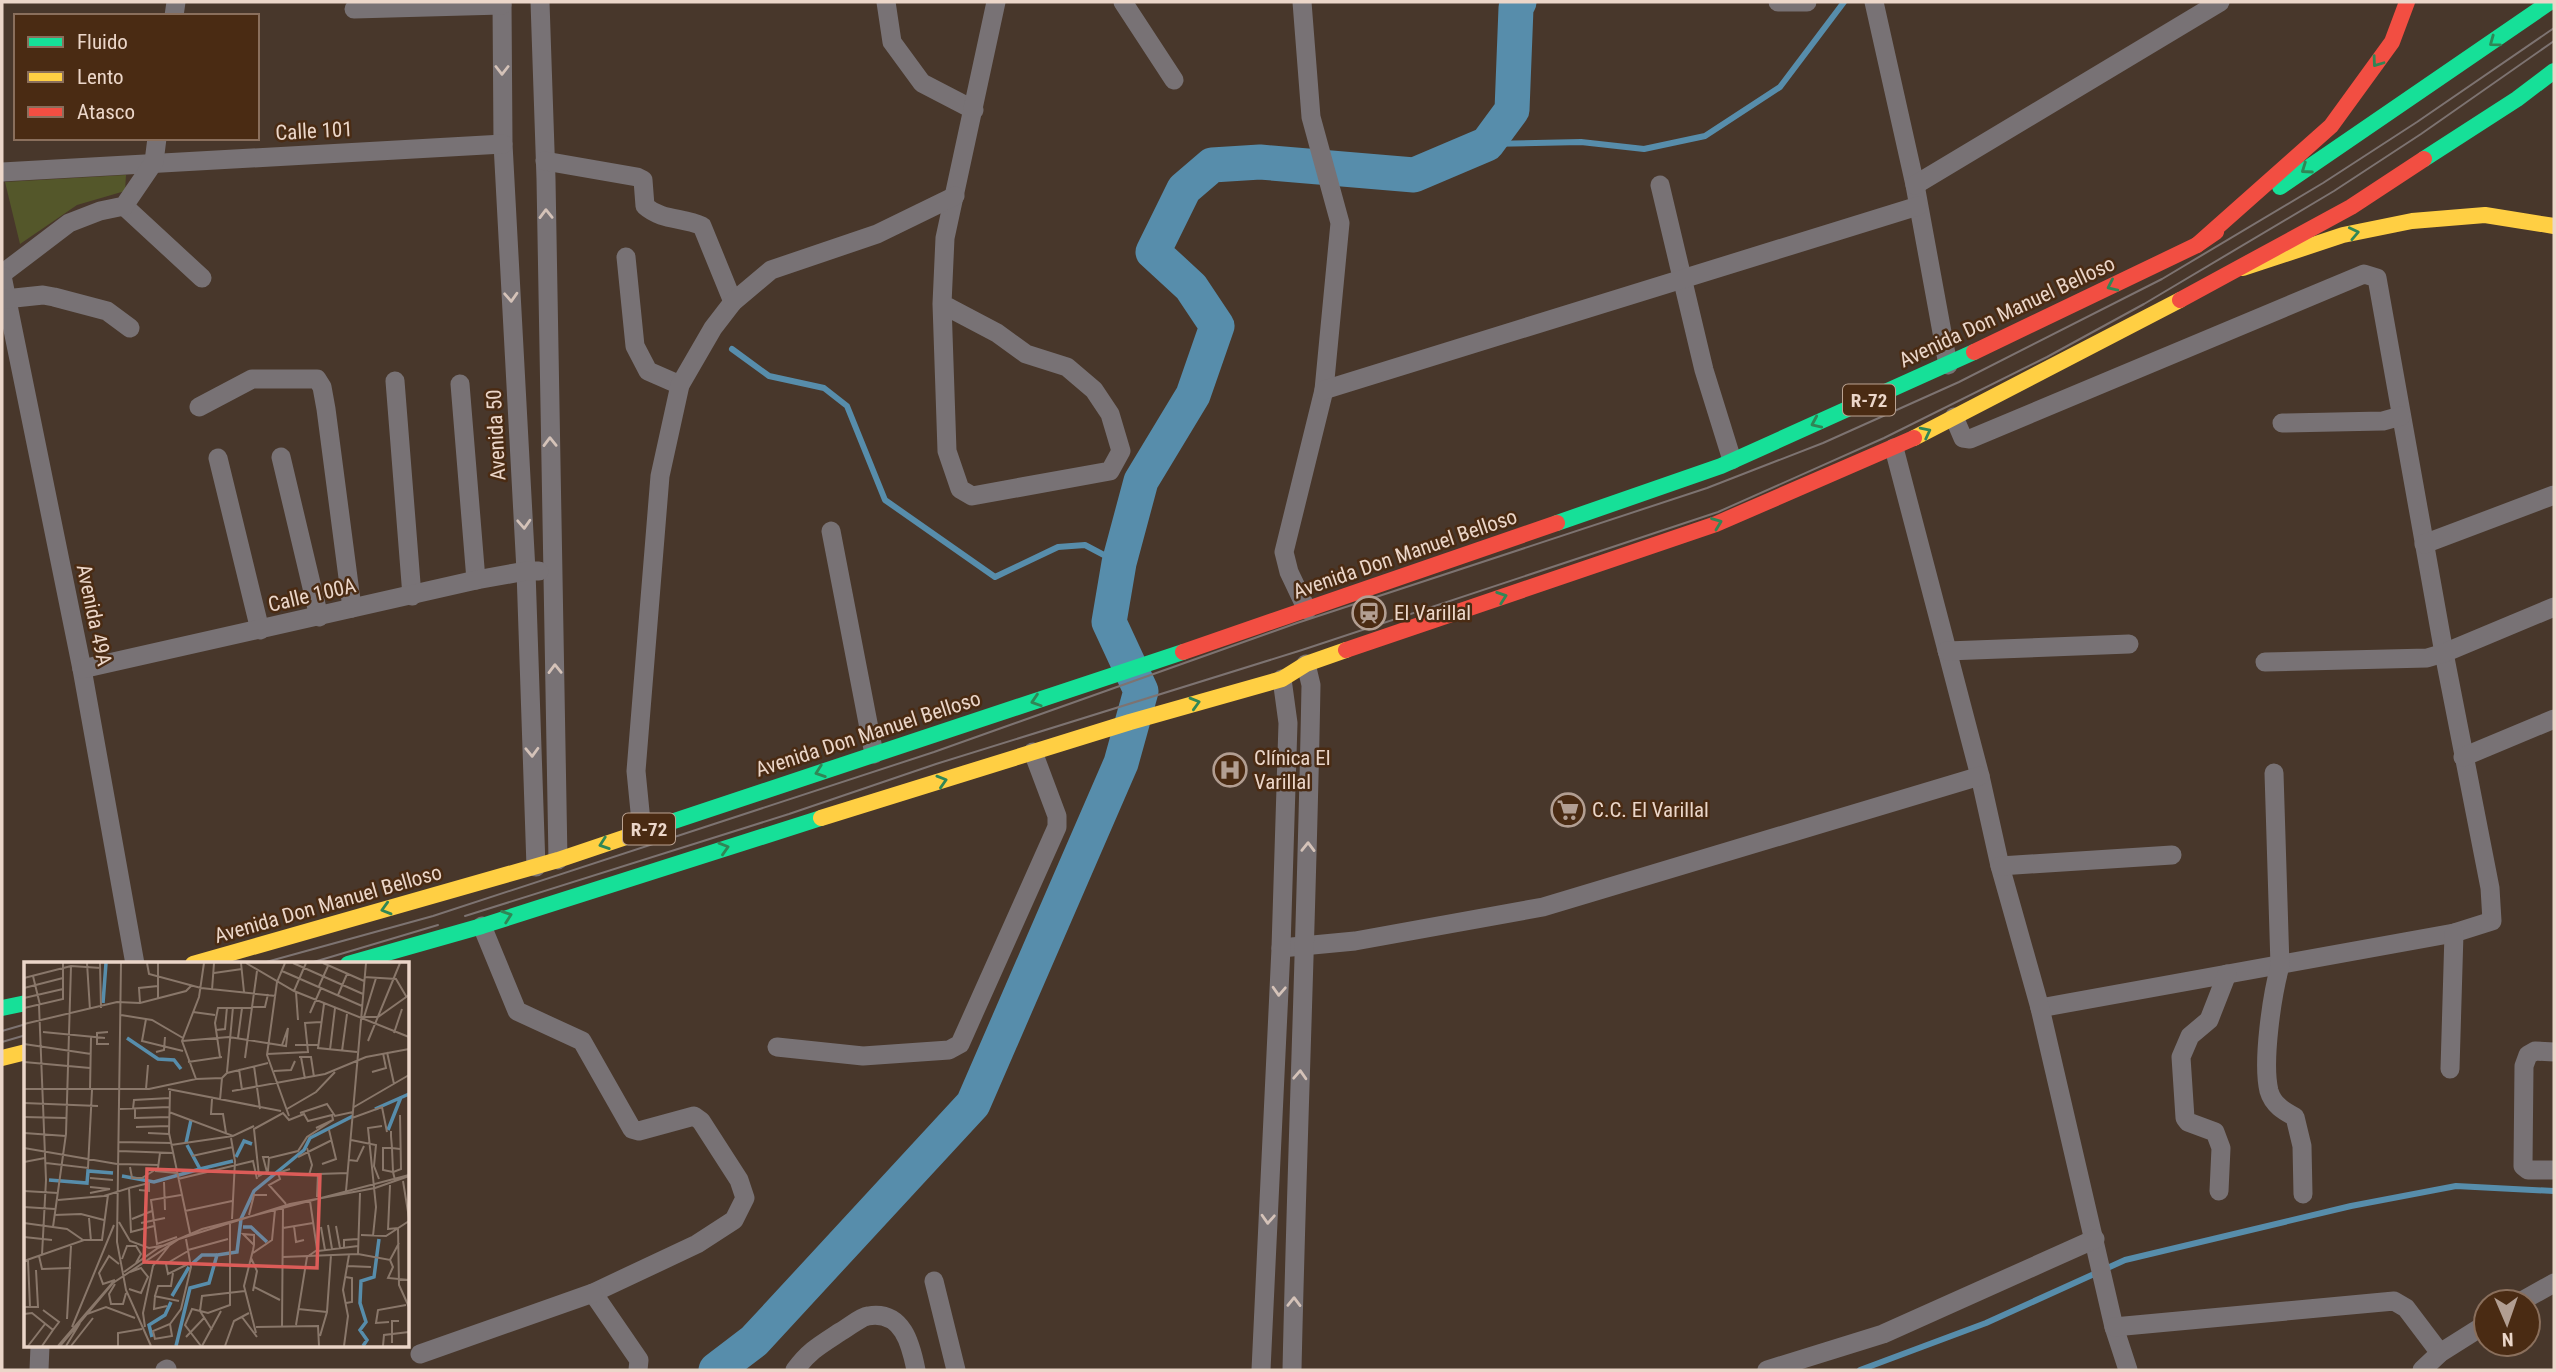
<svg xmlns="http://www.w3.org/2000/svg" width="2556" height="1372" viewBox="0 0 2556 1372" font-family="'Roboto Condensed',sans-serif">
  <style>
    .green { fill: #54572a }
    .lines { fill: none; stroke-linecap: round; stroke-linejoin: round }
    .stream { stroke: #578dab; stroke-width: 6 }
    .river { stroke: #578dab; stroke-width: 35 }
    .street { stroke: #787275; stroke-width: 19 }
    .fast { stroke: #16e098; stroke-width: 16 }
    .slow { stroke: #ffcf43; stroke-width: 16 }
    .jam { stroke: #f24e42; stroke-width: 16 }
    .tram { stroke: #7d7371; stroke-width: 2 }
    .oneway { stroke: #308656 }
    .oneway2 { stroke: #d4c2b8 }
    .labels { text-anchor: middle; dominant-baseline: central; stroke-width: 5; stroke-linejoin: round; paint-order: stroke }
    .shield { fill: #4a2b13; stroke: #bba392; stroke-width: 2 }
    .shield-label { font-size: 19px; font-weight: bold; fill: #ebd6c9 }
    .street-label { font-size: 21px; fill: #ebd6c9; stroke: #4a2b13 }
    .poi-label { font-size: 21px; fill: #ebd6c9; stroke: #4a2b13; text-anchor: start }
    .inset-river { fill: none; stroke: #578dab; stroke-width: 3.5 }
    .inset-road { fill: none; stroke: #89776a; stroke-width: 2 }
    .view { fill: #dc5c58; fill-opacity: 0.15; stroke: #dc5c58; stroke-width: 3.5 }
    .inset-edge { fill: none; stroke: #ebd6c9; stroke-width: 3.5 }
  </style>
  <rect width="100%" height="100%" fill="#48372b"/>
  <path class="green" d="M126,175l-1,16 -48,14 -57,39 -15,-62z"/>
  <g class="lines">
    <g class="stream">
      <path d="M1487,144l94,-2 63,7 61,-13 75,-49 64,-85"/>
      <path d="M732,349l37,27 55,12 23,18 38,94 110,77 63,-30 27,-2 34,18"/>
      <path d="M1860,1370l126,-47 139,-63 226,-54 105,-20 98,5"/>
    </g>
    <path class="river" d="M716,1370l38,-29 219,-237 148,-341 20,-72 -32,-69 10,-59 22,-82 52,-86 24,-69 -26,-39 -38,-35 31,-63 28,-24 48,-3 154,13 73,-31 25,-34 4,-102 3,-6"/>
    <g class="street">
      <path d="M502,2l1,142 23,427 10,296"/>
      <path d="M540,2l6,177 12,681"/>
      <path d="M886,2l6,40 30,41 52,27"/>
      <path d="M1123,2l51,78"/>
      <path d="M1302,2l9,115 29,106 -16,167 -40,162 5,20 18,38"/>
      <path d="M1778,2h29"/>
      <path d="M1874,2l41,183 33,180"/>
      <path d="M354,9l148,-4"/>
      <path d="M174,16l2,-14"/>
      <path d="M545,161l92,16 6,3 2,26c17,15 38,11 57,20l31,76"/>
      <path d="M2,172l501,-28"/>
      <path d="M1660,185l44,185 28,90"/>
      <path d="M1915,185l305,-183"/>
      <path d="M124,206l78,72"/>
      <path d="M626,257l9,89 13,25 32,14"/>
      <path d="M2,274l67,-51 31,-12 24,-5 30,-44 3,-24"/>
      <path d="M2,276l80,393 53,295"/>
      <path d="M5,299l38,-4 11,2 53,14 23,17"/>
      <path d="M942,304l55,29 29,21 41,13 27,23 16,24 11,37 -11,20 -138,25 -12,-7 -13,-38 -5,-147 3,-66 51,-236"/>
      <path d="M395,381l17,215"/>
      <path d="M460,384l16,196"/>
      <path d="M1324,390l594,-184"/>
      <path d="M199,407l53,-28h65l5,8 4,22 26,199"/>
      <path d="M1954,417l9,21 7,1 394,-165 13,4 67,375 46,235 2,33 -38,12 -414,75"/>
      <path d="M2282,423l101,-2 18,-5"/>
      <path d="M1894,448l86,328 20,90 40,142 74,319 14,43"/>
      <path d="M281,457l38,160"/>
      <path d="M218,458l42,172"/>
      <path d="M831,531l43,223"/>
      <path d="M2424,544l130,-49"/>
      <path d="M1947,651l182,-7"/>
      <path d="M2265,662l162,-4 17,-5 110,-46"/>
      <path d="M82,669l394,-89 50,-9h13"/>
      <path d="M2463,757l91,-38"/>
      <path d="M2274,773l6,193c-8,29 -18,96 -11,125 4,14 15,20 26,26l7,29 1,48"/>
      <path d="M642,832l-6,-61 24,-295 20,-91 33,-57 20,-26 38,-32 106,-36 78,-38"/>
      <path d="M2000,866l172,-11"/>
      <path d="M482,926l35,85 65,30 50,88 7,2 55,-15 7,5 38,59 6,18 -11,22 -37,24 -104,49 46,67 -1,10"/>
      <path d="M1281,948l74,-7 188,-34 437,-131"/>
      <path d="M777,1047l86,9 86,-6 11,-6 97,-217v-11l-24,-64"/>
      <path d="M2554,1052l-19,-1 -7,4 -4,11 -1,100 5,4h26"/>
      <path d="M2450,1069l4,-136"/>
      <path d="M2219,1191l2,-43 -6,-16 -27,-10 -3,-4 -4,-61 9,-21 19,-16 18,-46"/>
      <path d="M934,1281l22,89"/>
      <path d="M2520,1302l34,-19"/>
      <path d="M2114,1327l280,-26 12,7 34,45"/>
      <path d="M420,1354l173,-61"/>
      <path d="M39,1370l1,-24"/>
      <path d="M165,1370l2,-1"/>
      <path d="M795,1370c14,-19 25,-25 45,-38 8,-4 20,-15 28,-16 35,-6 43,29 48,54"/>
      <path d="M1261,1370l20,-422 7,-225 -6,-44"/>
      <path d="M1292,1370c5,-228 15,-457 19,-685l-5,-21"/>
      <path d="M1767,1370l116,-36 212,-95"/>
      <path d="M2422,1370l18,-17 46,-29"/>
    </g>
    <g class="fast">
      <path d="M2424,159l93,-60 37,-28"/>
      <path d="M2280,187l270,-185"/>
      <path d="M1557,523l164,-57 253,-114"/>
      <path d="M647,830l536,-178"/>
      <path d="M348,964l134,-38 339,-108"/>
      <path d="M2,1008l24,-5"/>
    </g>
    <g class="slow">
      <path d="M2243,268l100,-33 69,-14 73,-6 69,11"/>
      <path d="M1914,438l266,-138"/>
      <path d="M821,818l309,-96 152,-43 24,-15 40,-14"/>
      <path d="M193,964l365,-104 89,-30"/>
      <path d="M2,1058l24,-6"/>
    </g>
    <g class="jam">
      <path d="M2197,245l134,-119 61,-84 15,-40"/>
      <path d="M2180,300l171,-93 73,-48"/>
      <path d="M1974,352l223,-107 19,-13"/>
      <path d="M1346,650l370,-126 198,-86"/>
      <path d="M1183,652l374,-129"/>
    </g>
    <g class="tram">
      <path d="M465,916l324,-102 147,-50 366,-114 416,-138 166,-74 163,-81 97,-53 190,-113 87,-57 133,-93"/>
      <path d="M259,964l174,-48 501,-164 363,-129 410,-135 116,-45 136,-61 203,-103 161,-96 94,-61 137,-94"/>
      <path d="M307,964l131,-39"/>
      <path d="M2,1031l24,-7"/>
      <path d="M2,1042l24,-7"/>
    </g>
  </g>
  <defs><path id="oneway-chevron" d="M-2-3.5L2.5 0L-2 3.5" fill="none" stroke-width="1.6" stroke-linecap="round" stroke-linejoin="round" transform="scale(1.75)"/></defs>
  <g class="oneway">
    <use href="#oneway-chevron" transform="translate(2494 42) rotate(144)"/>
    <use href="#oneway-chevron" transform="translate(2377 62) rotate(126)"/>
    <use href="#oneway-chevron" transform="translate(2306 169) rotate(145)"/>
    <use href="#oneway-chevron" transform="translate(2354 233) rotate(-12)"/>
    <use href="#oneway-chevron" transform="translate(2112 286) rotate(155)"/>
    <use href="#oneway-chevron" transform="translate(1816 423) rotate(156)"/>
    <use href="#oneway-chevron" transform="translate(1926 432) rotate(-27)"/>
    <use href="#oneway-chevron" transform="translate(1717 523) rotate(-21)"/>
    <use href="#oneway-chevron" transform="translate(1502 597) rotate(-19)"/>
    <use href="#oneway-chevron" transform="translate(1036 701) rotate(162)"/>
    <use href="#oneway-chevron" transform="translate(1195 703) rotate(-16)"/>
    <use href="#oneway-chevron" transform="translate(820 772) rotate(161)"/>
    <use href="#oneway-chevron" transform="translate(942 781) rotate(-17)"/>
    <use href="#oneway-chevron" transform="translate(604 844) rotate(161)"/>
    <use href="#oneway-chevron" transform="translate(724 848) rotate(-17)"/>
    <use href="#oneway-chevron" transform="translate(386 909) rotate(164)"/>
    <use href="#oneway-chevron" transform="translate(507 916) rotate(-19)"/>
  </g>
  <g class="oneway2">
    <use href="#oneway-chevron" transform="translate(502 70) rotate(90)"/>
    <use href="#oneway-chevron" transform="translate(546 214) rotate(-91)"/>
    <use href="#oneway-chevron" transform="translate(511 297) rotate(87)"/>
    <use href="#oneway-chevron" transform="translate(550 442) rotate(-91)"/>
    <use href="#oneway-chevron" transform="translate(524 524) rotate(87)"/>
    <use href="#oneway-chevron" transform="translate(555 669) rotate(-91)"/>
    <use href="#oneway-chevron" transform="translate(532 752) rotate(88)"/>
    <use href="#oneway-chevron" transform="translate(1308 847) rotate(-89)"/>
    <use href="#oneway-chevron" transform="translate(1279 991) rotate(93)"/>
    <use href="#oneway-chevron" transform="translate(1300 1075) rotate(-87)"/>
    <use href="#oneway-chevron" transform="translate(1268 1219) rotate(93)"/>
    <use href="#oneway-chevron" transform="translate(1294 1302) rotate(-89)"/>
  </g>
  <defs>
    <symbol id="station-ring" viewBox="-11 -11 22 22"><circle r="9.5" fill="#4a2b13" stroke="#b29e92" stroke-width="1.5"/><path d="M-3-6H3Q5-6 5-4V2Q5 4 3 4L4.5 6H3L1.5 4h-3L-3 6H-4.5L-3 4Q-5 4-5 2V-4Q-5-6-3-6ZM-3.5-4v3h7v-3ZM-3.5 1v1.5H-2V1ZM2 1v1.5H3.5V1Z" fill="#b29e92"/></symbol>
    <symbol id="hospital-ring" viewBox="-11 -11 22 22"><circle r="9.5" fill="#4a2b13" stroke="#b29e92" stroke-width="1.5"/><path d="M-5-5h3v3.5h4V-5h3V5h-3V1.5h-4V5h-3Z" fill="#b29e92"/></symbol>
    <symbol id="supermarket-ring" viewBox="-11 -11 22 22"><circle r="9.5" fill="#4a2b13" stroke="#b29e92" stroke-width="1.5"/><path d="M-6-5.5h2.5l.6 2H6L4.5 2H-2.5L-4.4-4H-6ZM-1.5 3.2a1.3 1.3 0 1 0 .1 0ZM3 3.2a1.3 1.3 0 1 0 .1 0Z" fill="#b29e92"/></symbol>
  </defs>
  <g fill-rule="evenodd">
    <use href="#station-ring" x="1350" y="594" width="38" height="38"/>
    <use href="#hospital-ring" x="1211" y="751" width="38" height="38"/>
    <use href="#supermarket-ring" x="1549" y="791" width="38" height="38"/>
  </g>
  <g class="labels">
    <g class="shield">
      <rect x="1843" y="384.5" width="52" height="31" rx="5"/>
      <rect x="623" y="813.5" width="52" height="31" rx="5"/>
    </g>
    <g class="shield-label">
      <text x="1869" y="400">R-72</text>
      <text x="649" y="829">R-72</text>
    </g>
    <g class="street-label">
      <text transform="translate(314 131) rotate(-3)">Calle 101</text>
      <text transform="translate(2007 312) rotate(-25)">Avenida Don Manuel Belloso</text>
      <text transform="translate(496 435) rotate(-93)">Avenida 50</text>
      <text transform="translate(1405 554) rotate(-19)">Avenida Don Manuel Belloso</text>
      <text transform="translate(312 595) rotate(-13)">Calle 100A</text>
      <text transform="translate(94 615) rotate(78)">Avenida 49A</text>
      <text transform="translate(868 734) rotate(-18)">Avenida Don Manuel Belloso</text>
      <text transform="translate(328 904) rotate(-16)">Avenida Don Manuel Belloso</text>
    </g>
    <g class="poi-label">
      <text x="1394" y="613">El Varillal</text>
      <text x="1254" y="758">Clínica El<tspan x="1254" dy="24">Varillal</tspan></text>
      <text x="1592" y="810">C.C. El Varillal</text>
    </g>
  </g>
  <g transform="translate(24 962)">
    <rect width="385" height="385" fill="#48372b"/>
    <path class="inset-river" d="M79,41l3,-40M103,76l31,21 16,1 7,9M351,147l34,-15M364,168l13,-33M162,181l5,-23M163,183l13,24 33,-8M212,195l8,-16 8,3M98,214l32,6 46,-13M25,218l38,3 1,-12 25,2M219,265h8l16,15M169,301l9,-8h15M148,334l17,-29M128,375l-3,-12 16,-10 6,-13M152,384l14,-58 19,-5 8,-28 20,-3 4,-33 13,-28 50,-41 6,-12 43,-22M339,384l4,-6 -7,-10 6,-8 -6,-19 1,-22 13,-4 5,-38"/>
    <path class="inset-road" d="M63,1l3,47M76,1l1,45M97,1l-4,279 9,48 25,56M123,1l2,11 52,14 75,8M134,1v35M217,1l3,29M222,1l48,28 115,46M261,1l-8,19 -10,73 22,61M269,1l70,31M299,1l41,18M258,9l80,35M190,11l28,-4M9,14l7,29M340,15l32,2 10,17M0,16l47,-12 30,2M295,24l9,-20M0,26l39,-10M188,28l2,-27M270,29l12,-28M272,30l2,28M314,33l9,-21M0,36l39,-9M116,41l-1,-15 19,-2M300,42l-6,44 39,4M15,43l7,175 -4,75M228,45h13l3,-13M0,46l39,-9v-36M169,50l22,3M286,51l11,-25M97,53l31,5 31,18M337,55h17l31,-22M340,55l12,-39M122,57l-4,22 41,10M0,62l93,-22 23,1 46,-12 6,-6M192,68l9,-1 2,-22M19,70l62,6M84,70l-11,1v11h12M370,71l8,-24M214,76l4,-30M158,79l47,-4 57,9 2,-18 -6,17M344,79l32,-78M0,82l67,10M271,83h23M306,88l5,-42M318,89l5,-37M132,90l8,-2 1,-13M363,90l7,32M243,92l41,-2 -3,-29 16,-1M196,95l-5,-34 3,-15h34M275,95h12l3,20M277,95l4,22M221,96l12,-87M0,100l66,6M164,100l34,-5M230,104l6,43M215,107l3,21M250,109l17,-1 4,-9M203,110l6,-65M348,110l14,-4 -3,-15M172,117l-14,-38 17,-44 5,-34M0,127h125l47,-10 26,-1M122,127l2,-24M144,127l113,22M66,128l1,-53M146,129l-1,42 21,100M208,129l93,-17 41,-17 43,-8M188,137l-1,15h12l3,19M196,138l2,-22 5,-5 41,-10M0,141l74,3M330,145l55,-32M96,147l49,-2M109,147l1,-9 36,-2M111,147v9l34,-1M263,147l29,-17 19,-20M145,150l64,24 21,-10M276,151l27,-9 8,12 18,-4M0,155l43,1M328,156l30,-11 5,25M112,165l33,-1M292,166l17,-8 -1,-5 -24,6 -4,-7 -15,6 -6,-7 -29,16 5,47 9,-5 1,-13 29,-7 9,-14 26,-17M367,169v5l1,12 1,24 -10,-2v-22h9l8,1M0,171l42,3M124,171l21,1M207,176l4,23 -3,58M327,178l25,5 -2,21 5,13M95,180l52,1M147,183l62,-9M0,186l93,16M283,186l5,17 -3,10M95,189l54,2M168,194l41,-9M274,195l34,-17M325,198l8,1 7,-15M0,200l21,-4M22,201l42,5 4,-78M95,202l39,1M298,202l14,-5 -7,-29M106,205l2,11h10l16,-10 2,-15M131,209l22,2M243,210l-4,-15h6M66,216l23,2M154,217l75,-18 4,18M371,218l-2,-8 8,-3 -1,-54M379,219l6,37M140,220l1,28M105,226l20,-5v8l-10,-1M0,229l34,2M322,229l20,-228M66,231l20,-4 -20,-2M293,235l1,-23 30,-1M34,238l46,-4 25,-8 2,44 23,-6M286,239l8,55M262,242l-17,-19 11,-6 -2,-6 12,-4M0,245l31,2M161,249l47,-10M30,253l27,-1 23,6M225,253l5,-20h13M65,256l2,23M108,257l20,-8M95,260l11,19 19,7 17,-3M0,261l43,6 16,11M117,261l24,-5M304,263l4,24M270,264l2,16 8,-2M312,264l4,22M29,265l13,-93 5,-168M297,265l4,23M259,266l30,-5M364,267l10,-1 1,57 10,22M364,268l2,-45M337,273l25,1 23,-15M349,274l3,-29 -8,-79 14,-2M0,275l28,3M153,275l-20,7 -6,-44 30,-5M230,283l-11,-11 11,1v10l-1,5 -9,36 12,47M320,285v-7l14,-1M164,288l40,-11M164,289l-22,13 2,10 22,-11M294,289l40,-5M229,291l19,-13 3,-30M334,292l2,-61M15,294l3,13 29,-1M259,295l75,-3 32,6 9,-17M227,296l6,13 -4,20M98,297l5,-13h9l5,8 -5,9M4,298l2,47M366,298l3,7 -5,11 21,2M0,299l60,-21h18l6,-45M323,304l24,1M100,310l34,-24 44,-19 207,-54M321,315l7,1v24l-6,1M91,318l-12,4 -4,-11 10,-17 10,8M91,322l-6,10 2,10h12l3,-11M230,325l26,13M105,327l12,4 7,-16 -7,-9 -11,4M130,334l25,5M143,344l-13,3 1,-13 3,-10h13l2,-13M0,345h14l-2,-37M274,347l29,3M19,348l16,12 -6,8M0,352l8,-1 21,17 -11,16M63,352l19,-7 29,11M218,355l15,20M43,357l4,-73M365,360l-13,1 2,-13 28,-5M272,363l11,-68 10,-7M48,365l42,-102M121,365l-2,-14 10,-47 16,-20M232,365l62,-1 1,20M258,366l1,-120M188,368l-12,-19 2,-15 43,-5M296,374l7,-24 4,-57M162,375l18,-19M130,377l18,-3 -2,-12M131,377l-2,-8 17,-7 11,-15 10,-42 -5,-28M368,381v-22h7M4,384l17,-22M34,384l56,-65M36,384l53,-63 66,-44 111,-35 85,-16 34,-12M42,384l14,-23M47,384l22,-28M94,384v-13l24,-4M177,384l-16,-21 7,-16 16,4 22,-8v-81M178,384l19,-35M201,384l9,-25 15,-8M320,384l4,-30 -5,-26 6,-35M359,384l1,-11 25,-3"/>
    <path class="view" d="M123,207l173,6 -3,93 -173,-6z"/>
    <rect width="385" height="385" class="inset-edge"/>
  </g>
  <rect width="2556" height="1372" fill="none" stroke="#ebd6c9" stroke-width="7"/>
  <rect x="14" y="14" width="245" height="126" fill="#4a2b13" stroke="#8a6f5c" stroke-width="2"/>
  <rect x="28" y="37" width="35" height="10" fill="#16e098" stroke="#8a6f5c" stroke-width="2"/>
  <text x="77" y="49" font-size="21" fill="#ebd6c9">Fluido</text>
  <rect x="28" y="72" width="35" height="10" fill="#ffcf43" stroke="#8a6f5c" stroke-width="2"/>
  <text x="77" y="84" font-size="21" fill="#ebd6c9">Lento</text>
  <rect x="28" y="107" width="35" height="10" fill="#f24e42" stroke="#8a6f5c" stroke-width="2"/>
  <text x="77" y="119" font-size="21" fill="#ebd6c9">Atasco</text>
  <g transform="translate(2507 1323) rotate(178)"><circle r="33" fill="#4a2b13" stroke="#8a6f5c" stroke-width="2"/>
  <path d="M0-5L12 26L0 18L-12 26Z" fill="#b29e92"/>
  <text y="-10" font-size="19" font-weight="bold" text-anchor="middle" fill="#ebd6c9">N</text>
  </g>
</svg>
